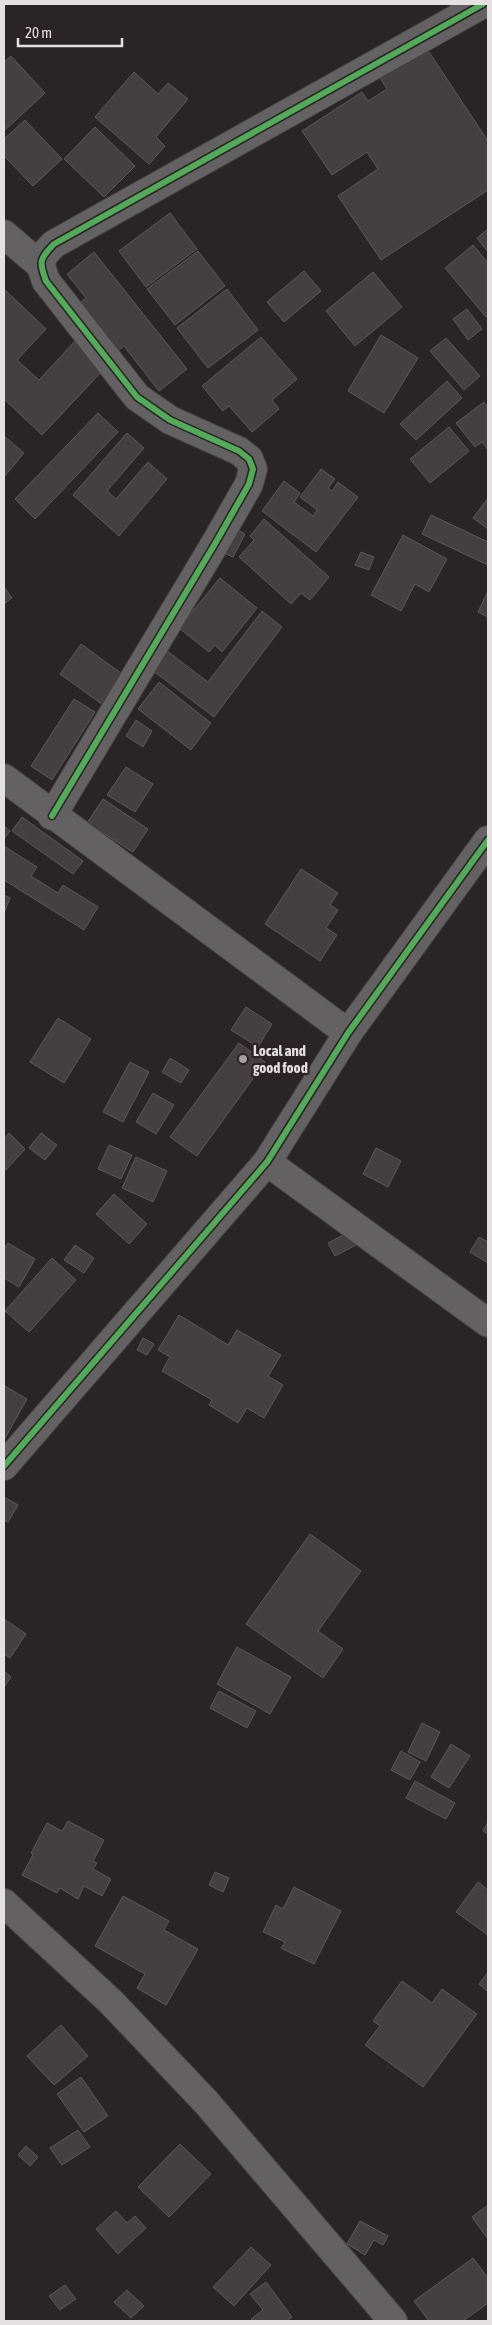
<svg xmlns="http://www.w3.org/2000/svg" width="492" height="2325" viewBox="0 0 492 2325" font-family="'Asap Condensed',sans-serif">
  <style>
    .building { fill: #443f40; stroke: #5c5859 }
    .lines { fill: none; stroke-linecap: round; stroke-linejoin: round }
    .street-casing { stroke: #444041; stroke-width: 30 }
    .street { stroke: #646162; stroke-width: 28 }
    .cycleway-casing { stroke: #2a2325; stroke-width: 9 }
    .cycleway { stroke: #51ab58; stroke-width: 6 }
    .poi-dot { fill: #a39ea0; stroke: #2a2325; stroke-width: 2 }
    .labels { text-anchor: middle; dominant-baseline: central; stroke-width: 4.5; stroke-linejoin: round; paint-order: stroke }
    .poi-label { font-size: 15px; font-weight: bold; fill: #e5e0e1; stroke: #2a2325; text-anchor: start }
  </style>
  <rect width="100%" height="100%" fill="#292426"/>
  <g class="building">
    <path d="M425,46l63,95v49l-107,70 -43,-64 40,-27 -11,-17 -35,23 -30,-44 60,-39 6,9 19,-12 -8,-13z"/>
    <path d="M11,56l34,37 -41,38v-69z"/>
    <path d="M134,72l24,22 10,-11 20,16 -32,38 9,9 -16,18 -54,-47z"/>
    <path d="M25,120l37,39 -29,27 -29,-30v-17z"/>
    <path d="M95,127l40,39 -31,31 -40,-38z"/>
    <path d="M170,213l27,36 -51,38 -27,-36z"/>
    <path d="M488,229v23l-11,-14z"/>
    <path d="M473,245l15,18v53l-2,1 -41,-49z"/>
    <path d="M198,251l27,35 -50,39 -28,-36z"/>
    <path d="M94,252l93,117 -28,22 -35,-45 -6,5 -38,-48 6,-5 -19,-24z"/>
    <path d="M304,271l17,20 -37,31 -17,-20z"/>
    <path d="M373,272l29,35 -47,39 -29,-35z"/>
    <path d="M4,289l42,40 -29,31 22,20 36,-39 30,27 -63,67 -38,-36z"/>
    <path d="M227,289l31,41 -50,38 -31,-40z"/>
    <path d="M467,309l15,20 -14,11 -15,-21z"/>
    <path d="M381,335l37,23 -34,55 -36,-22z"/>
    <path d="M261,337l36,42 -25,21 7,9 -27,23 -23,-26 -6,5 -21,-25z"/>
    <path d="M446,338l34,38 -16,14 -34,-39z"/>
    <path d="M447,381l15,17 -46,42 -16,-16z"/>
    <path d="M484,402l4,6v42l-6,-8 -7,5 -19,-24z"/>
    <path d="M98,413l20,19 -83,87 -20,-20z"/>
    <path d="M449,427l20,24 -39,32 -20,-24z"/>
    <path d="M127,433l17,15 -37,43 9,8 32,-37 19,17 -48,57 -46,-41z"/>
    <path d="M4,436l20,17 -20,24z"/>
    <path d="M321,469l14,10 -7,9 4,3 6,-9 20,15 -42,55 -54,-41 22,-30 16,12 -6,9 19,14 4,-6 -17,-13z"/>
    <path d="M488,498v31l-15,-11z"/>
    <path d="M431,515l57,27v23l-66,-31z"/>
    <path d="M264,519l65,58 -19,23 -9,-7 -10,11 -52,-47 15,-17 -4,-4z"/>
    <path d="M238,530l7,4 -12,23 -7,-3z"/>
    <path d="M403,535l44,24 -18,33 -14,-8 -14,27 -30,-16z"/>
    <path d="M361,552l13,5 -5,13 -14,-5z"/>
    <path d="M220,578l37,30 -35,44 -7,-7 -6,7 -30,-24z"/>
    <path d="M4,587l8,11 -8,6z"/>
    <path d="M488,591v26l-10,-5z"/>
    <path d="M262,611l20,16 -68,90 -62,-47 15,-19 41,31z"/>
    <path d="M81,644l44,32 -22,29 -43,-31z"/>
    <path d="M159,682l52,41 -20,27 -53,-41z"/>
    <path d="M74,699l21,13 -43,68 -21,-14z"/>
    <path d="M136,720l16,11 -9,16 -17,-11z"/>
    <path d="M126,767l27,17 -18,28 -28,-17z"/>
    <path d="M103,799l45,30 -15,23 -46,-29z"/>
    <path d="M22,817l61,44 -10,13 -61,-43z"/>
    <path d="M4,826l6,5 -6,8z"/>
    <path d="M4,846l33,21 -6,9 27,17 5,-8 35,22 -14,23 -80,-50z"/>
    <path d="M301,869l37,24 -8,12 8,5 -12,18 11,7 -17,26 -55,-37z"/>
    <path d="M4,895l6,3 -6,15z"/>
    <path d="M246,1007l26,17 -14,23 -27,-17z"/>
    <path d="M58,1018l33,21 -27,44 -34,-21z"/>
    <path d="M239,1043l26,19 -68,94 -27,-19z"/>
    <path d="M170,1058l19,12 -8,13 -19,-11z"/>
    <path d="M130,1062l19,10 -26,50 -20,-10z"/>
    <path d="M153,1093l21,12 -18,29 -20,-12z"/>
    <path d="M9,1133l16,16 -19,21 -2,-3v-28z"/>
    <path d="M41,1133l16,12 -12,15 -16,-12z"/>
    <path d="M109,1145l23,10 -11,24 -23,-10z"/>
    <path d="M376,1148l25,13 -13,26 -25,-13z"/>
    <path d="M136,1157l31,14 -14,31 -31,-14z"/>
    <path d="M114,1194l33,30 -18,20 -33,-30z"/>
    <path d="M349,1232l7,13 -21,11 -7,-13z"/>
    <path d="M479,1237l9,5v21l-18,-11z"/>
    <path d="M8,1243l27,16 -16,28 -15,-9v-29z"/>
    <path d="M75,1245l19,13 -10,15 -20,-13z"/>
    <path d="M52,1258l24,22 -47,52 -24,-21z"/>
    <path d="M179,1315l49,30 9,-15 44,25 -13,21 15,9 -19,33 -17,-10 -9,15 -29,-18 3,-5 -50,-29 8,-14 -12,-7z"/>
    <path d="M143,1338l11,6 -7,11 -10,-5z"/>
    <path d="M5,1386l22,13 -23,41v-51z"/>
    <path d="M4,1497l14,8 -10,17 -4,-2z"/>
    <path d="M310,1534l51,37 -43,60 25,18 -20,29 -77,-54z"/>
    <path d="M4,1619l22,15 -16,24 -6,-4z"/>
    <path d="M237,1647l54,30 -21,37 -53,-30z"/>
    <path d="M4,1671l7,6 -7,10z"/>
    <path d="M219,1691l37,20 -9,17 -37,-20z"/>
    <path d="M422,1723l18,9 -14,29 -18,-9z"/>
    <path d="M451,1744l19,12 -21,32 -18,-11z"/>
    <path d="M401,1751l19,11 -10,18 -19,-10z"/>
    <path d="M415,1781l40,22 -9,16 -40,-21z"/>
    <path d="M68,1821l36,19 -11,21 4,2 -4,6 18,10 -9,17 -18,-10 -6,13 -18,-11 -3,5 -35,-18 11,-20 -2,-2 16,-30 15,8z"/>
    <path d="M488,1822v12l-5,-3z"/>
    <path d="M215,1872l14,6 -6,14 -14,-7z"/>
    <path d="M478,1882l10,8v45l-32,-23z"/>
    <path d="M294,1887l47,24 -27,53 -33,-16 4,-6 -22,-10 13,-27 7,4z"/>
    <path d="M123,1896l46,25 -5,9 34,19 -32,56 -29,-17 8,-14 -50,-28z"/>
    <path d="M488,1972v20l-9,-8z"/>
    <path d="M402,1981l30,22 10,-14 35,25 -54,73 -58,-42 15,-19 -7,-5z"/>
    <path d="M61,2025l27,31 -34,29 -27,-29z"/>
    <path d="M81,2077l27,39 -24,16 -27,-38z"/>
    <path d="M78,2130l12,17 -28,18 -12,-17z"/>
    <path d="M180,2144l31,30 -42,43 -31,-30z"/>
    <path d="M26,2146l12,11 -8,9 -12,-11z"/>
    <path d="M488,2205v34l-16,-22z"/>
    <path d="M116,2211l11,12 8,-7 11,12 -28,26 -22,-25z"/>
    <path d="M360,2221l28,15 -5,9 -9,-5 -9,15 -18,-11z"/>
    <path d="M251,2247l20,18 -37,41 -21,-19z"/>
    <path d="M473,2258l15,20v25l-25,18h-34l-15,-20z"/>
    <path d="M266,2282l26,35 -6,4h-33l-2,-2 12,-9 -13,-16z"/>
    <path d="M65,2285l11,14 -16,11 -11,-14z"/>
    <path d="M127,2290l17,16 -13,12 -17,-16z"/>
  </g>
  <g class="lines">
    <defs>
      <g id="street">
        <path d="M4,234l36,31"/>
        <path d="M4,778l344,255"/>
        <path d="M52,816l164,-274 33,-58 4,-15 -4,-10 -10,-8 -69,-31 -33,-23 -91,-116c-7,-19 -7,-22 8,-37l429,-240"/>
        <path d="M267,1162l221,161"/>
        <path d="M4,1466l263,-304 81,-129 140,-193"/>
        <path d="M4,1903l107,99 95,100 187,219"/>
      </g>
    </defs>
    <use href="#street" class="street-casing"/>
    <use href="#street" class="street"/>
    <defs>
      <g id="cycleway">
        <path d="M52,816l164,-274 33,-58 4,-15 -4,-10 -10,-8 -69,-31 -33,-23 -91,-116c-7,-19 -7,-22 8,-37l429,-240"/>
        <path d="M4,1466l263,-304 81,-129 140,-193"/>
      </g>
    </defs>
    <use href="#cycleway" class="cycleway-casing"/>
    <use href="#cycleway" class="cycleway"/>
  </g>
  <circle class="poi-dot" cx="243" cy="1059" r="5"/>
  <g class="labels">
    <g class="poi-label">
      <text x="253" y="1050">Local and<tspan x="253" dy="17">good food</tspan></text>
    </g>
  </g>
  <rect width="492" height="2325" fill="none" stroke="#e5e0e1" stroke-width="10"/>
  <path d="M18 38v8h104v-8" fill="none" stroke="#e5e0e1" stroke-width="2.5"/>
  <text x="25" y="38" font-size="15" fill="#e5e0e1" stroke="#2a2325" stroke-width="4" paint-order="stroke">20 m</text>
</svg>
